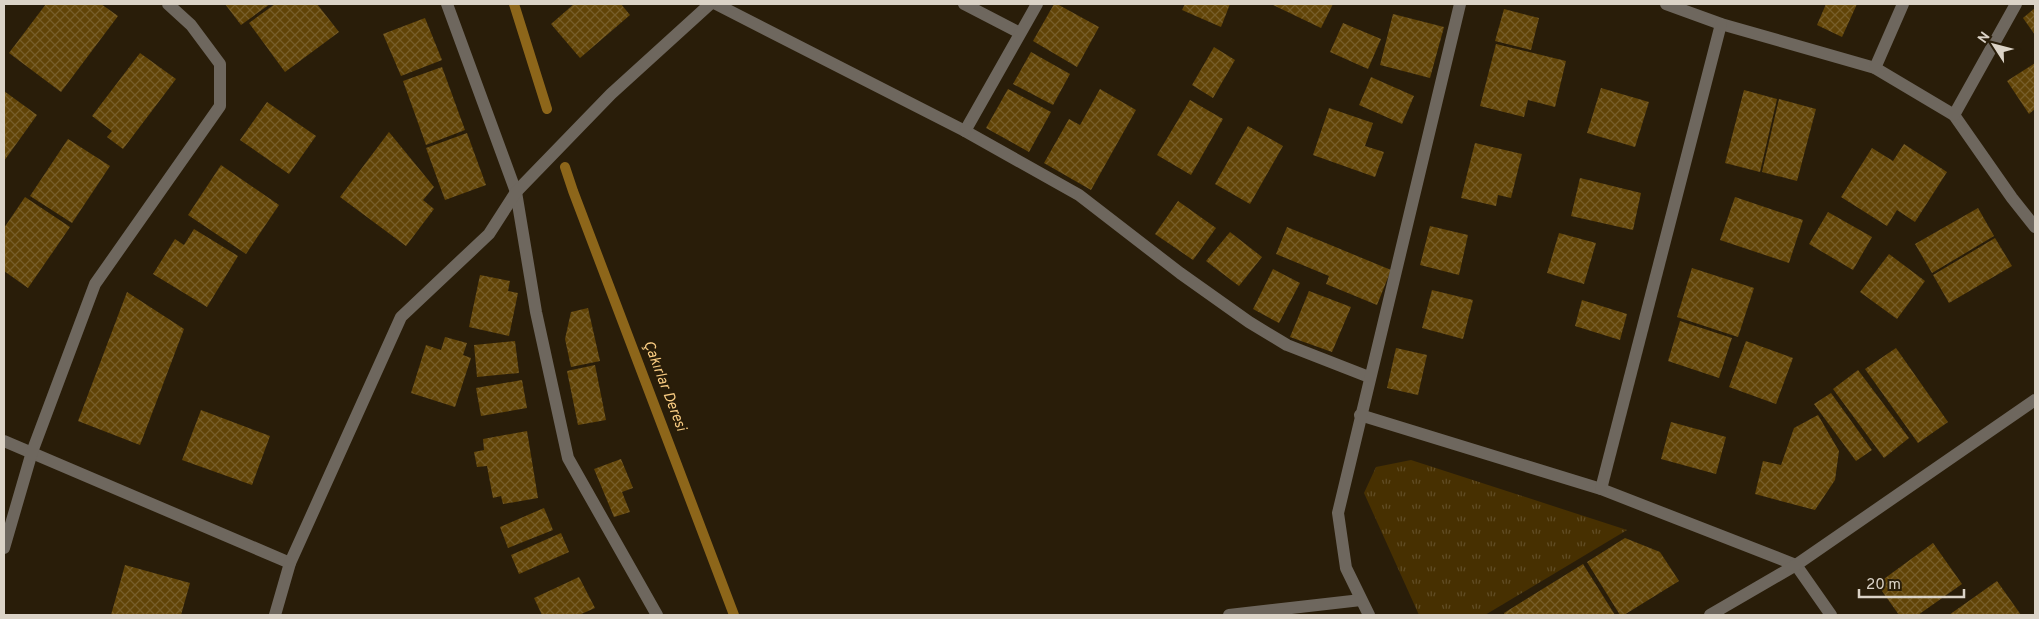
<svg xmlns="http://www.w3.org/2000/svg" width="2039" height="619" viewBox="0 0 2039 619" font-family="Overpass,sans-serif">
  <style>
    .park { fill: url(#park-tufts) }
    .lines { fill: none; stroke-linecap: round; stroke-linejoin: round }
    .stream { stroke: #8d661a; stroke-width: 10 }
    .building { fill: url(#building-cross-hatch) }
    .minor { stroke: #6e675e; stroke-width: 12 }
    .labels { text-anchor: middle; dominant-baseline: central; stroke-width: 4; stroke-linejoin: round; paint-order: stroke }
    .water-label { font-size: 15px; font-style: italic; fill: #f9cc82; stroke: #291d09 }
  </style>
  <defs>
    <pattern id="park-tufts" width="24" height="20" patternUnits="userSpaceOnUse" patternTransform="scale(1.25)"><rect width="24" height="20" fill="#473001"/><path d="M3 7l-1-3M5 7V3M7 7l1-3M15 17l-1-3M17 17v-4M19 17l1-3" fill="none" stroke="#614d25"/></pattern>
    <pattern id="building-cross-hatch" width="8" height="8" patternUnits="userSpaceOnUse" patternTransform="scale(1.25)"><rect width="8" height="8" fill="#614407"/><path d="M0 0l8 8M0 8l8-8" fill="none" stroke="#775e2a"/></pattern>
  </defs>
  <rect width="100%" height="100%" fill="#291d09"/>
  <path class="park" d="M1411,460l216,70 -142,85h-66l-55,-122 12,-26z"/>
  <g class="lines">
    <g class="stream">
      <path d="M514,4l33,105"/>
      <path d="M565,167l8,24 161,424"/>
    </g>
  </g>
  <g class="building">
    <path d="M46,4h55l17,12 -57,76 -52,-39z"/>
    <path d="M225,4h45l-29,21z"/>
    <path d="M275,4h42l22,28 -54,40 -36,-49z"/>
    <path d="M574,4h47l9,11 -50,43 -29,-34z"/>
    <path d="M1054,4h3l42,23 -22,40 -44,-26z"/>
    <path d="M1185,4h45l-9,23 -39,-17z"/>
    <path d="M1271,4h62l-12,24z"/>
    <path d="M1826,4h31l-15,33 -25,-12z"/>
    <path d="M2035,8v27l-12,-17z"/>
    <path d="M1504,9l35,9 -8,32 -36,-9z"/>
    <path d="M1393,14l51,13 -14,51 -50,-13z"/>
    <path d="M425,18l17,42 -41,16 -18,-42z"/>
    <path d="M1343,23l38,16 -13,30 -38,-17z"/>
    <path d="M1496,44l70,17 -11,46 -27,-7 -4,17 -44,-11z"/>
    <path d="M1214,47l21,13 -22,38 -21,-13z"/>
    <path d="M1031,52l39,22 -17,31 -40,-21z"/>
    <path d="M140,53l36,26 -53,70 -16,-12 5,-6 -20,-15z"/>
    <path d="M2035,63v46l-6,5 -22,-33z"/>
    <path d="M442,67l23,63 -39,15 -23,-64z"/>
    <path d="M1371,77l43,19 -12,28 -43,-19z"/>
    <path d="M1601,88l48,14 -14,45 -48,-14z"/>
    <path d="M1008,89l43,23 -22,40 -43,-24z"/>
    <path d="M1100,89l36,21 -45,80 -47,-27 25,-44 11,6z"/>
    <path d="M1744,90l33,9 -17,73 -35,-9z"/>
    <path d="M4,91l33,24 -33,46z"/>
    <path d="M1779,99l37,10 -19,72 -35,-9z"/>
    <path d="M1190,100l33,19 -32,56 -34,-20z"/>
    <path d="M267,102l49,34 -27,38 -49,-34z"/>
    <path d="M1329,108l44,15 -8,23 19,6 -9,25 -62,-22z"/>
    <path d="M1248,126l35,20 -33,58 -35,-20z"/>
    <path d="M389,132l45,55 -11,13 11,9 -28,37 -66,-49z"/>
    <path d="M467,133l19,52 -41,15 -19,-52z"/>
    <path d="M68,139l42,27 -38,57 -42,-27z"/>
    <path d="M1475,143l47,11 -11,44 -13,-3 -2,11 -35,-8z"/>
    <path d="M1904,144l43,28 -32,50 -18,-12 -10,16 -46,-29 31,-49 21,13z"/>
    <path d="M221,165l58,40 -33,49 -58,-39z"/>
    <path d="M1580,178l61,15 -8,37 -62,-14z"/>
    <path d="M25,197l45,30 -42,61 -24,-17v-43z"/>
    <path d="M1735,197l68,23 -14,43 -69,-23z"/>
    <path d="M1178,201l38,27 -23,32 -38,-26z"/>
    <path d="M1978,208l16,28 -62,37 -17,-29z"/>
    <path d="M1828,212l44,25 -19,33 -44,-26z"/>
    <path d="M1430,226l38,9 -9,40 -39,-10z"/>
    <path d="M1287,227l104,43 -14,35 -51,-21 3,-8 -53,-22z"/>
    <path d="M194,229l44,27 -31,51 -54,-33 22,-35 9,6z"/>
    <path d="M1230,232l32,25 -23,29 -33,-25z"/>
    <path d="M1559,233l37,10 -12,41 -37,-11z"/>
    <path d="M1995,238l17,28 -63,37 -16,-28z"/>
    <path d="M1889,254l36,27 -28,38 -37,-27z"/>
    <path d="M1692,268l62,20 -16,49 -61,-20z"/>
    <path d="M1273,269l27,14 -21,40 -26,-14z"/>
    <path d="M480,275l30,6 -2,10 10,2 -9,43 -40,-9z"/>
    <path d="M1432,290l41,10 -10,39 -41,-11z"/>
    <path d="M1309,291l42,16 -19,45 -42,-15z"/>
    <path d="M127,292l57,37 -44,116 -62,-24z"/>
    <path d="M1582,300l45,14 -7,26 -45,-14z"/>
    <path d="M588,308l12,53 -29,6 -6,-28 6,-27z"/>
    <path d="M1680,321l52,17 -13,40 -51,-17z"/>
    <path d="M445,337l22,6 -4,12 8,3 -16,49 -44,-14 15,-48 15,5z"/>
    <path d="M515,341l4,32 -42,4 -3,-32z"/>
    <path d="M1746,341l47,17 -17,46 -47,-17z"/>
    <path d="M1396,348l31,7 -9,40 -31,-7z"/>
    <path d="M1896,348l52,74 -30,21 -53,-74z"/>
    <path d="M595,365l11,55 -28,5 -11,-54z"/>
    <path d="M1858,370l51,68 -25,20 -51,-69z"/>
    <path d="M522,380l5,28 -46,8 -5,-28z"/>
    <path d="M1831,393l41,57 -16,11 -42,-57z"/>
    <path d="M201,410l69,26 -18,49 -70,-25z"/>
    <path d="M1818,415l21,36 -4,29 -20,30 -60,-16 8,-33 18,4 13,-37z"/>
    <path d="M1671,422l55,15 -10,37 -55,-15z"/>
    <path d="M527,431l11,67 -35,6 -2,-8 -8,2 -6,-32 -10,1 -3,-15 10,-2 -1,-11z"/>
    <path d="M621,459l12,29 -11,4 8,20 -16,5 -20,-48z"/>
    <path d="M544,508l9,22 -45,18 -8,-21z"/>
    <path d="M561,533l8,19 -50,22 -8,-19z"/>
    <path d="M1625,538l35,14 19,29 -55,34h-4l-33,-53z"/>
    <path d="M1933,543l29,41 -44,31h-19l-22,-31z"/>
    <path d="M1583,564l32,51h-110l-1,-2z"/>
    <path d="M125,565l65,18 -9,32h-70z"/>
    <path d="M579,577l16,31 -16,7h-37l-8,-17z"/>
    <path d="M1997,581l24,34h-72z"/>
  </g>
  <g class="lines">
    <g class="minor">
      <path d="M447,4l69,188 20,120 32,146 89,157"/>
      <path d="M716,4l249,127 114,64 101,78 69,49 38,23 82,32"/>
      <path d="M964,4l56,29"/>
      <path d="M1666,4l55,20 154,44 79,47 58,83 23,29"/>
      <path d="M1875,68l28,-64"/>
      <path d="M1954,115l62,-111"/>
      <path d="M965,131l72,-127"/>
      <path d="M1360,415l241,74 195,76 35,50"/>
      <path d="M4,441l286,122"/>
      <path d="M1601,489l120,-465"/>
      <path d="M4,548l28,-96 63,-168 125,-178v-42l-29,-39 -23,-21"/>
      <path d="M275,615l15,-52 111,-246 88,-83 27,-42 95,-98 99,-90"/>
      <path d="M1229,615l132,-15"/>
      <path d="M1369,615l-23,-47 -8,-55 122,-509"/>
      <path d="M1710,615l86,-50 239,-165"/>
    </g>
  </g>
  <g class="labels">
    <g class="water-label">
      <text transform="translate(664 386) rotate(69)">Çakırlar Deresi</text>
    </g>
  </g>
  <rect width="2039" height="619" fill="none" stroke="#dbd3c7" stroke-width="10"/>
  <g transform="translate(1994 45) rotate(306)" stroke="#291d09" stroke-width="4" paint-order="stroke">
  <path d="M0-4L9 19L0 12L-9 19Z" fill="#dbd3c7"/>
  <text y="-8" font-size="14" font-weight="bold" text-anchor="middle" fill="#dbd3c7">N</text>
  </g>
  <path d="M1859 589v8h105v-8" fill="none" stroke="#dbd3c7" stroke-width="2.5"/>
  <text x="1866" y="589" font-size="15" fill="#dbd3c7" stroke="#291d09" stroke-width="4" paint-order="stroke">20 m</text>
</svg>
